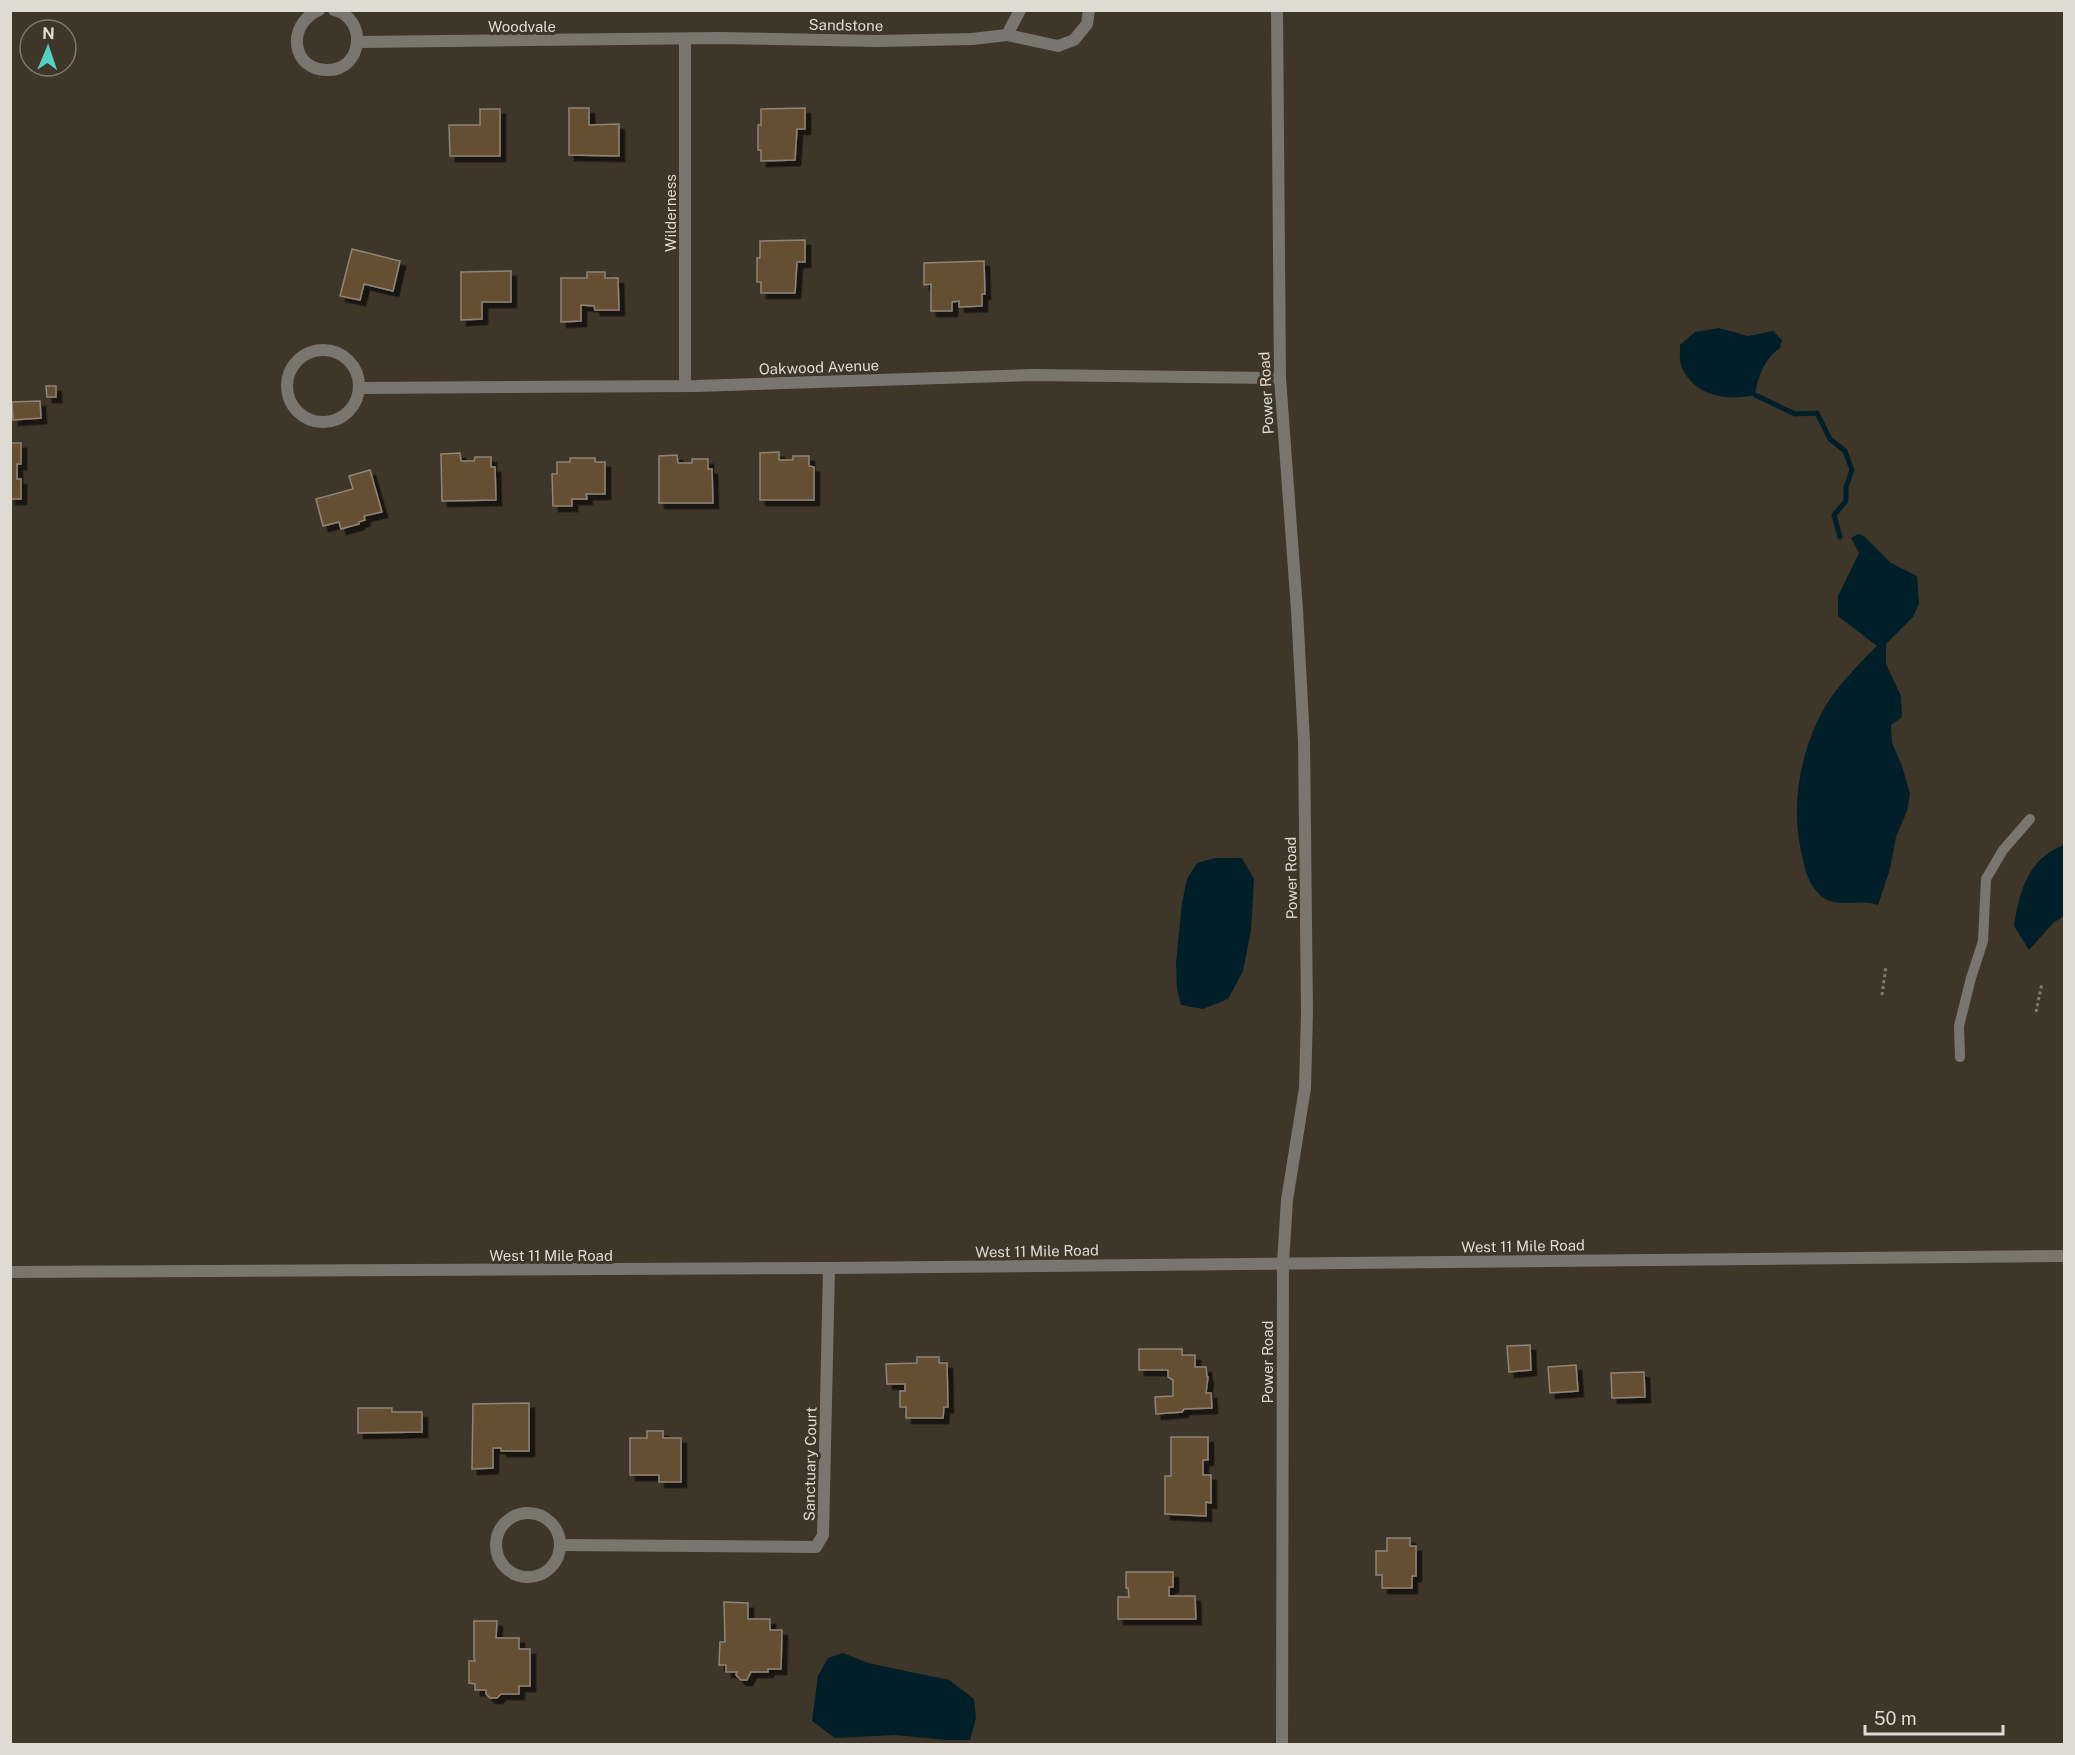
<svg xmlns="http://www.w3.org/2000/svg" width="2075" height="1755" viewBox="0 0 2075 1755" font-family="'Public Sans',sans-serif">
  <style>
    .water { fill: #001f29 }
    .lines { fill: none; stroke-linecap: round; stroke-linejoin: round }
    .stream { stroke: #001f29; stroke-width: 5 }
    .building { fill: #654f32; stroke: #8f8477; stroke-width: 1.5; filter: url(#shadow) }
    .path { stroke: #847d73; stroke-width: 3; stroke-dasharray: 3 3; stroke-linecap: butt }
    .service { stroke: #79766f; stroke-width: 10 }
    .minor { stroke: #79766f; stroke-width: 12 }
    .tertiary { stroke: #79766f; stroke-width: 12 }
    .labels { text-anchor: middle; dominant-baseline: central; stroke-width: 6; stroke-linejoin: round; paint-order: stroke }
    .street-label { font-size: 15px; fill: #dfdad2; stroke: #3f362a }
  </style>
  <defs>
    <filter id="shadow"><feDropShadow dx="5.5" dy="5.5" stdDeviation="0" flood-color="#0009"/></filter>
  </defs>
  <rect width="100%" height="100%" fill="#3f362a"/>
  <g class="water">
    <path d="M1719,328l29,8 25,-5 9,9 -2,8c-16,11 -22,29 -25,47 -28,6 -59,2 -73,-27 -3,-6 -2,-16 -2,-23l15,-13z"/>
    <path d="M1858,534l6,2 27,27 26,13 2,28 -6,13 -27,27v20l15,32 1,21 -11,8 1,18 10,23 8,28 -3,17 -11,26 -6,32 -12,36c-18,-7 -42,4 -57,-9 -15,-14 -17,-31 -21,-50 -9,-47 2,-100 26,-141 13,-21 33,-41 51,-59l-39,-30v-20l21,-43 -8,-15z"/>
    <path d="M2064,845v71l-11,7 -24,27 -15,-24c5,-34 15,-69 50,-81z"/>
    <path d="M1215,858h27l12,21 -3,51 -8,41 -15,28 -25,10 -22,-4 -4,-16 -1,-26 6,-60 5,-24 10,-16z"/>
    <path d="M843,1653l25,10 81,17 25,19 2,19 -6,22h-23l-52,-5 -60,3 -23,-17 6,-45 10,-18z"/>
  </g>
  <g class="lines">
    <path class="stream" d="M1755,395l40,19 22,-1 13,26 15,12 7,19 -6,17v14l-12,14 6,22"/>
  </g>
  <g class="building">
    <path d="M569,108h20v17l30,-1v32l-50,-1z"/>
    <path d="M805,108v21h-8l-2,31 -34,1v-11h-3v-25h3v-16z"/>
    <path d="M480,109h20v47h-50l-1,-31h31z"/>
    <path d="M805,240v22h-8l-2,31h-34v-11h-4v-24h3v-17z"/>
    <path d="M352,249l48,12 -7,30 -29,-7 -4,16 -20,-4z"/>
    <path d="M984,261l1,33h-3v12l-23,1v-6l-7,1v9h-21v-27l-7,1v-22z"/>
    <path d="M511,271v31h-29v17l-21,1v-48z"/>
    <path d="M587,272h18v6h13l1,32h-24l-1,-4 -13,-1v16l-20,1v-44h26z"/>
    <path d="M46,386h10v11h-9z"/>
    <path d="M40,401l1,17 -28,2 -1,-18z"/>
    <path d="M10,443h11v21h-4v15h4v20h-11z"/>
    <path d="M779,452v8h14v-4h16v10l5,1v33h-54v-47z"/>
    <path d="M460,453l1,8h13l1,-4h16v10h4l1,33 -54,1 -1,-47z"/>
    <path d="M677,455l1,8h14v-4h16v10h4l1,34h-54v-47z"/>
    <path d="M570,458h25v4h10v32h-19l1,5h-15v7h-19l-1,-32h5v-12h13z"/>
    <path d="M370,470l12,42 -18,4 1,4 -6,2v2l-18,5 -2,-7 -16,4 -7,-27 37,-10 -4,-13z"/>
    <path d="M1530,1345l1,25 -22,2 -2,-26z"/>
    <path d="M1139,1349h43v6h13v12h11l1,10h1l-2,16h5l1,15 -28,1 -2,3 -26,2 -1,-17 18,-1v-16l-5,-3v-7h-29z"/>
    <path d="M917,1357h22v6h8l1,44h-4l-1,11h-37v-11h-6v-16h5v-7h-18l-1,-20 31,-1z"/>
    <path d="M1576,1365l2,26 -28,2 -2,-26z"/>
    <path d="M1644,1372l1,25 -33,1 -1,-25z"/>
    <path d="M529,1403v48h-28v-3h-8v20l-21,1 1,-65z"/>
    <path d="M358,1408h34v4h30v20l-64,1z"/>
    <path d="M647,1431h16v7h18v44h-22v-7h-29v-37h17z"/>
    <path d="M1171,1437h37v23h-5v15h8v28l-5,-1v14l-41,-2v-38h6z"/>
    <path d="M1387,1538h23v8h6v30h-4v12h-30v-13h-6v-24h11z"/>
    <path d="M1126,1572h47v15h-4v9h26l1,23h-78v-22h11l-1,-9h-2z"/>
    <path d="M724,1602l24,1v16h22v11h12l-1,39h-13v3h-17l-4,8h-6l-5,-5 1,-3h-11v-7h-7l1,-23h5z"/>
    <path d="M474,1621h23l-1,17h23v11h11v37h-11v8h-18l-4,4h-7l-4,-4v-4h-11v-6l-6,-1v-22h6l-1,-3z"/>
  </g>
  <g class="lines">
    <g class="path">
      <path d="M1882,995l4,-29"/>
      <path d="M2036,1012l6,-29"/>
    </g>
    <path class="service" d="M1960,1057l-1,-31 12,-48 12,-37 3,-62 17,-29 27,-31"/>
    <g class="minor">
      <path d="M319,10c-34,15 -27,61 9,60 35,0 40,-52 6,-60"/>
      <path d="M1277,10l3,368 17,232 7,131 3,271 -2,76 -18,112 -4,63 -1,481"/>
      <path d="M1007,35l13,-25"/>
      <path d="M358,42l361,-4 159,3 94,-2 35,-4 51,11 16,-6 13,-16 2,-14"/>
      <circle cx="323" cy="386" r="36"/>
      <path d="M685,386v-346"/>
      <path d="M359,388l337,-2 336,-11 248,3"/>
      <circle cx="528" cy="1545" r="32"/>
      <path d="M561,1545l255,2 7,-12 6,-267"/>
    </g>
    <path class="tertiary" d="M10,1272l819,-4 1235,-12"/>
  </g>
  <g class="labels">
    <g class="street-label">
      <text transform="translate(846 25) rotate(1)">Sandstone</text>
      <text x="522" y="26">Woodvale</text>
      <text transform="translate(670 213) rotate(-90)">Wilderness</text>
      <text transform="translate(819 367) rotate(-2)">Oakwood Avenue</text>
      <text transform="translate(1266 393) rotate(-93)">Power Road</text>
      <text transform="translate(1291 878) rotate(-91)">Power Road</text>
      <text transform="translate(1523 1246) rotate(-1)">West 11 Mile Road</text>
      <text transform="translate(1037 1251) rotate(-1)">West 11 Mile Road</text>
      <text x="551" y="1255">West 11 Mile Road</text>
      <text transform="translate(1267 1362) rotate(-90)">Power Road</text>
      <text transform="translate(810 1464) rotate(-89)">Sanctuary Court</text>
    </g>
  </g>
  <rect width="2075" height="1755" fill="none" stroke="#dfdad2" stroke-width="24"/>
  <g transform="translate(48 48) rotate(2)"><circle r="28" fill="#3f362a" stroke="#7f786d" stroke-width="1.5"/>
  <path d="M0-4.5L10 22L0 15L-10 22Z" fill="#55cec6"/>
  <text y="-9" font-size="16" font-weight="bold" text-anchor="middle" fill="#dfdad2">N</text>
  </g>
  <path d="M1865 1725v9h138v-9" fill="none" stroke="#dfdad2" stroke-width="3"/>
  <text x="1874" y="1725" font-size="18" fill="#dfdad2" stroke="#3f362a" stroke-width="4.5" paint-order="stroke">50 m</text>
</svg>
